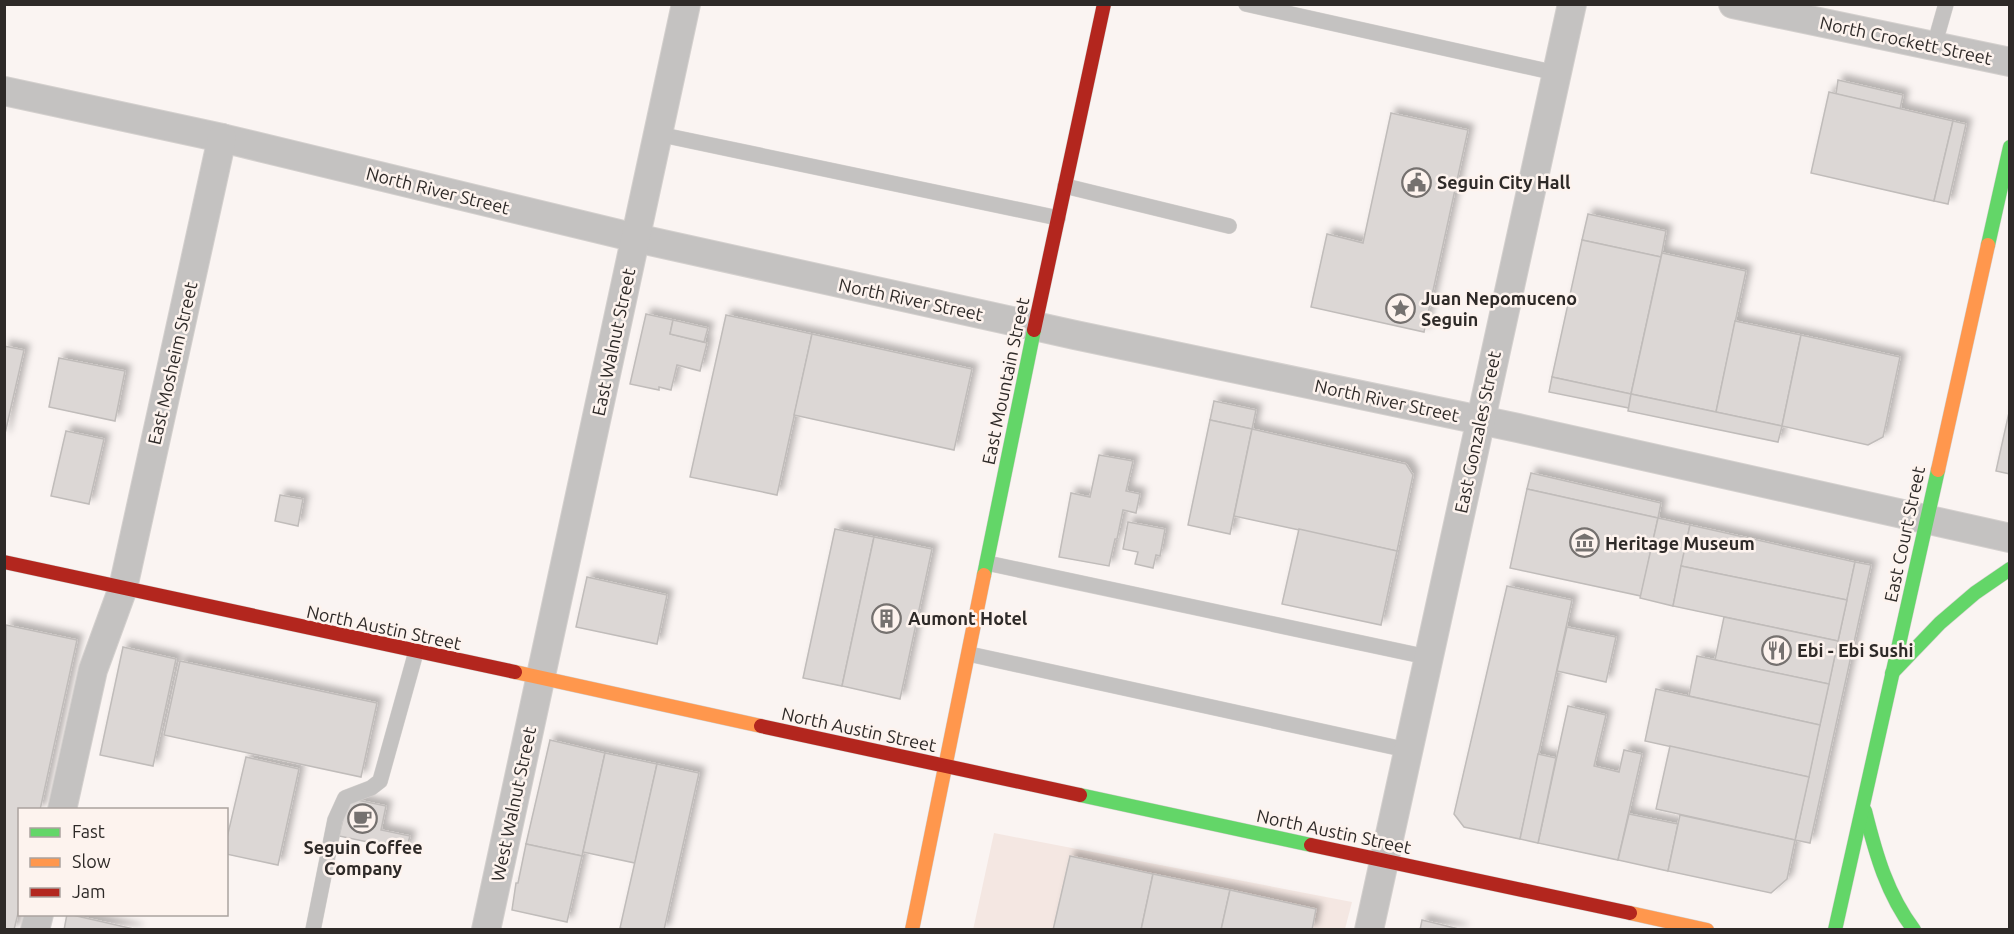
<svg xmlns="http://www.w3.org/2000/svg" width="2014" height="934" viewBox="0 0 2014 934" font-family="Ubuntu,sans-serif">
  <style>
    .built { fill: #f4e7e2 }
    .building { fill: #dcd7d5; stroke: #c0bcba; stroke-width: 1.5; filter: url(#shadow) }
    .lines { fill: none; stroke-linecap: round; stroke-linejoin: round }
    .lane-casing { stroke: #d4d0ce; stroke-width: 16 }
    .street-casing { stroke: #d4d0ce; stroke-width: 30 }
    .fast-casing { stroke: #d4d0ce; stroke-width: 15 }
    .slow-casing { stroke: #d4d0ce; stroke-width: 15 }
    .jam-casing { stroke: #d4d0ce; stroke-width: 15 }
    .lane { stroke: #c4c2c1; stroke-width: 15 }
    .street { stroke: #c4c2c1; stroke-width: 28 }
    .fast { stroke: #63d668; stroke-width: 14 }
    .slow { stroke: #ff974d; stroke-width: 14 }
    .jam { stroke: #b3261e; stroke-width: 14 }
    .labels { text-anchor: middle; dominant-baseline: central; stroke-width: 5; stroke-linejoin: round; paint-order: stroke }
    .street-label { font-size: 18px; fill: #2e2a28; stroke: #fdf3ee }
    .poi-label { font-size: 18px; font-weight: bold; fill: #2e2a28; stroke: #fdf3ee; text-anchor: start }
  </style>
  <defs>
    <filter id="shadow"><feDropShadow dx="5.5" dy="-5.5" stdDeviation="3" flood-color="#0004"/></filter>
  </defs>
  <rect width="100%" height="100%" fill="#faf4f2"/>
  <path class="built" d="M994,833l358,69 -7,27 -372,1z"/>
  <g class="building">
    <path d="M1838,80l65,15 -3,14 -64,-15z"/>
    <path d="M1829,92l124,29 -19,80 -123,-28z"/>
    <path d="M1391,113l77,17 -44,202 -113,-25 16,-73 36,9z"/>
    <path d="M1953,121l13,3 -18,80 -14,-3z"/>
    <path d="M1588,214l78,17 -5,26 -79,-17z"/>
    <path d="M1582,240l79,17 -30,137 -79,-17z"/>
    <path d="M1662,253l84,18 -30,141 -85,-18z"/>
    <path d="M646,314l27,6 -3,14 37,9 -7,28 -23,-6 -6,25 -12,-3v3l-29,-6z"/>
    <path d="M726,315l86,19 -35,161 -87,-18z"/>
    <path d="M673,320l35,8 -4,14 -34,-8z"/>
    <path d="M1735,321l66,14 -19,91 -66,-14z"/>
    <path d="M812,334l160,35 -18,81 -160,-35z"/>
    <path d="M1801,335l99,22 -17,80 -15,8 -86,-19z"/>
    <path d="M4,346l20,4 -20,88z"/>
    <path d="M59,358l66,13 -10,50 -66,-14z"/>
    <path d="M1552,377l79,17 -2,14 -80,-16z"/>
    <path d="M1631,394l151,32 -4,16 -150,-31z"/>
    <path d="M1214,401l42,9 -4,19 -42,-9z"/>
    <path d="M2010,408v66l-14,-3z"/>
    <path d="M1210,420l42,9 -22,105 -42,-9z"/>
    <path d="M1252,429l154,35 7,11 -16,76 -163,-35z"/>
    <path d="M66,431l38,8 -15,65 -38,-8z"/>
    <path d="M1099,455l34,6 -7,30 14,3 -4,19 -13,-3 -6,29h-2l-6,27 -50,-9 12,-64 19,4z"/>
    <path d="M1531,473l130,30 -3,15 -131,-29z"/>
    <path d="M1527,489l131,29 -17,78 -131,-28z"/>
    <path d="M280,495l23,4 -5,27 -23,-5z"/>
    <path d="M1658,518l32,7 -17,81 -33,-8z"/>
    <path d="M1128,522l37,7 -5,27 -4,-1 -3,13 -18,-4 3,-12 -15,-3z"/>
    <path d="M1690,525l165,37 -8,38 -166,-34z"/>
    <path d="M835,529l39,8 -32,149 -39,-8z"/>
    <path d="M1299,529l98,22 -16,74 -99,-21z"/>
    <path d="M874,537l58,12 -32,150 -58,-13z"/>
    <path d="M1855,562l16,3 -61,278 -15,-3z"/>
    <path d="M1681,566l166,34 -9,41 -165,-35z"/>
    <path d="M587,577l80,18 -10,49 -81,-17z"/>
    <path d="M1507,586l65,14 -52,239 -56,-12 -10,-13z"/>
    <path d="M1724,617l114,24 -9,43 -114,-24z"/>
    <path d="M6,625l71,15 -37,170h-20v95l-6,25h-10z"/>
    <path d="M1567,627l49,10 -10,45 -49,-11z"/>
    <path d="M123,647l53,12 -23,107 -53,-11z"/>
    <path d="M1697,656l132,28 -9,41 -131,-29z"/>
    <path d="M180,661l197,42 -16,74 -197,-42z"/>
    <path d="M1656,689l164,36 -11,52 -164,-36z"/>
    <path d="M1568,706l38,9 -12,51 25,6 5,-22 18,4 -24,106 -80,-17z"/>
    <path d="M550,740l55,13 -23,103 -56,-12z"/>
    <path d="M1670,746l139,31 -14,63 -139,-31z"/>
    <path d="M605,753l52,11 -22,99 -52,-11z"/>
    <path d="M1538,754l18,4 -18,85 -18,-4z"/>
    <path d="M246,757l53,12 -21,96 -52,-11v-12z"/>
    <path d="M657,764l42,9 -35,157h-37l-7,-2z"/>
    <path d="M348,798l38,8 -5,24 29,6 -4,14 -67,-14z"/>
    <path d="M1629,814l49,10 -10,47 -50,-11z"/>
    <path d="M1680,815l115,25 -8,39 -16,14 -103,-22z"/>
    <path d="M526,844l56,12 -15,66 -55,-12 4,-27h2z"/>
    <path d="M1070,856l83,18 -12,56h-88z"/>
    <path d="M1153,874l77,16 -9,40h-80z"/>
    <path d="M1230,890l86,19 -4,21h-91z"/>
    <path d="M67,914h1l70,16h-74z"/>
    <path d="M1422,920l41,10h-43z"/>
  </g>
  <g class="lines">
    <defs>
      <g id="lane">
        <path d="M1246,4l310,69"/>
        <path d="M1934,46l12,-42"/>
        <path d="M658,134l400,84"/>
        <path d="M1065,186l164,40"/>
        <path d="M987,563l440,94"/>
        <path d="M969,654l438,96"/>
        <path d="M313,930l22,-110 10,-22 26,-10 9,-7 36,-129"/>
      </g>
      <g id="street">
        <path d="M1733,4l277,58"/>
        <path d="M4,91l218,47 414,100 439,97 443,93 492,110"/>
        <path d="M62,810l31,-140 30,-82 99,-450"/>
        <path d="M35,930l4,-16"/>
        <path d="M486,930l200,-926"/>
        <path d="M1369,930l203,-926"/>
      </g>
      <g id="fast">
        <path d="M1988,245l22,-98"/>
        <path d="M984,575l50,-245"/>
        <path d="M1892,673l48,-50 35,-30 35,-24"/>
        <path d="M1080,795l231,50"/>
        <path d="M1865,811c11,44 22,83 49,119"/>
        <path d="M1835,930l103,-460"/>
      </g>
      <g id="slow">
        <path d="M1938,470l50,-225"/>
        <path d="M515,672l246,54"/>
        <path d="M1630,913l77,17"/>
        <path d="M912,930l72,-355"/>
      </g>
      <g id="jam">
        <path d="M1034,330l70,-326"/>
        <path d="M4,562l511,110"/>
        <path d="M761,726l319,69"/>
        <path d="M1311,845l319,68"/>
      </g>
    </defs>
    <use href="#lane" class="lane-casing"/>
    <use href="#street" class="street-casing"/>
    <use href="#fast" class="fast-casing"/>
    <use href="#slow" class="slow-casing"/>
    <use href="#jam" class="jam-casing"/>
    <use href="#lane" class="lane"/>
    <use href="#street" class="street"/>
    <use href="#fast" class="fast"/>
    <use href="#slow" class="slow"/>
    <use href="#jam" class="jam"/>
  </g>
  <defs>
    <symbol id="civic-ring" viewBox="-11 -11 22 22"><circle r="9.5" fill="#fdf3ee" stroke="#75716f" stroke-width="1.5"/><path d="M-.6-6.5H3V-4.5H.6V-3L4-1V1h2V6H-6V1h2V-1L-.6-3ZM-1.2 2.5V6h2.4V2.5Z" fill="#75716f"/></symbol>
    <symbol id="sight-ring" viewBox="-11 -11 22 22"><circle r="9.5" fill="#fdf3ee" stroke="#75716f" stroke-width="1.5"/><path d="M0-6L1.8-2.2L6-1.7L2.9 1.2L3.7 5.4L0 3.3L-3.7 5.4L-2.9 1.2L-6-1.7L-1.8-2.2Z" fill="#75716f"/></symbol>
    <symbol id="museum-ring" viewBox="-11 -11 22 22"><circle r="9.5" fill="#fdf3ee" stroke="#75716f" stroke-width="1.5"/><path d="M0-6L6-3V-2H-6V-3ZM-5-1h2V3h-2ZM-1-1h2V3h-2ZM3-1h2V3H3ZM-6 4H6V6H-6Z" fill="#75716f"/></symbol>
    <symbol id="building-ring" viewBox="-11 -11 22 22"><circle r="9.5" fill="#fdf3ee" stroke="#75716f" stroke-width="1.5"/><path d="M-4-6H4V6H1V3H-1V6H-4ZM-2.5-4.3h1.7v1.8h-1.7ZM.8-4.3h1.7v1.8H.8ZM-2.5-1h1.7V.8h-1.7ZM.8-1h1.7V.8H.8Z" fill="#75716f"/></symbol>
    <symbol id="restaurant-ring" viewBox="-11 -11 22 22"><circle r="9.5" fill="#fdf3ee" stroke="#75716f" stroke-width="1.5"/><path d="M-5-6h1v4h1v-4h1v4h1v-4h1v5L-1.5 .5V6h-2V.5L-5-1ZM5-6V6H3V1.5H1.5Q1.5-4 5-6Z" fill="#75716f"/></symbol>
    <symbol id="cafe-ring" viewBox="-11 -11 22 22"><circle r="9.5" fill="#fdf3ee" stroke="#75716f" stroke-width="1.5"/><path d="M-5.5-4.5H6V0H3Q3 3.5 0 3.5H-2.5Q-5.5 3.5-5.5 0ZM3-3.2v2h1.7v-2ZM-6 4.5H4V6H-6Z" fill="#75716f"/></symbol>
  </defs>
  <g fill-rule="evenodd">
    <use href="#civic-ring" x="1400" y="166" width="33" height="33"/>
    <use href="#sight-ring" x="1384" y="292" width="33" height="33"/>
    <use href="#museum-ring" x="1568" y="526" width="33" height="33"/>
    <use href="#building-ring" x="870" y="602" width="33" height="33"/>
    <use href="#restaurant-ring" x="1760" y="634" width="33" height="33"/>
    <use href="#cafe-ring" x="346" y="802" width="33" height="33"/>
  </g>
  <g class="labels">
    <g class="street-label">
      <text transform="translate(1906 40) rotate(12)">North Crockett Street</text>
      <text transform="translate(438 190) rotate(14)">North River Street</text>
      <text transform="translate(911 299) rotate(12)">North River Street</text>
      <text transform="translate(613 342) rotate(-78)">East Walnut Street</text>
      <text transform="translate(172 363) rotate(-77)">East Mosheim Street</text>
      <text transform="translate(1005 381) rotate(-78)">East Mountain Street</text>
      <text transform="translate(1387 400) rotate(12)">North River Street</text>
      <text transform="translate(1477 432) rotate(-78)">East Gonzales Street</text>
      <text transform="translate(1904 534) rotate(-78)">East Court Street</text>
      <text transform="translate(384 627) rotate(12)">North Austin Street</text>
      <text transform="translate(859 729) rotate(12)">North Austin Street</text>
      <text transform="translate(513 804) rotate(-78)">West Walnut Street</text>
      <text transform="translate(1334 831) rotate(12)">North Austin Street</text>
    </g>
    <g class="poi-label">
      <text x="1437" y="182">Seguin City Hall</text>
      <text x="1421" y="298">Juan Nepomuceno<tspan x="1421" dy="21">Seguin</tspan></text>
      <text x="1605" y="543">Heritage Museum</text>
      <text x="908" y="618">Aumont Hotel</text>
      <text x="1797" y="650">Ebi - Ebi Sushi</text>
      <text x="363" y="847" text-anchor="middle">Seguin Coffee<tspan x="363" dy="21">Company</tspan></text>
    </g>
  </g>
  <rect width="2014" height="934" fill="none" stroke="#2e2a28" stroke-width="12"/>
  <rect x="18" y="808" width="210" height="108" fill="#fdf3ee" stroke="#aaa39f" stroke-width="1.5"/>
  <rect x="30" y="828" width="30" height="9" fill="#63d668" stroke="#aaa39f" stroke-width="1.5"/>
  <text x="72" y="838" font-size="18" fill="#2e2a28">Fast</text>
  <rect x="30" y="858" width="30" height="9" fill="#ff974d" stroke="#aaa39f" stroke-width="1.5"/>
  <text x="72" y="868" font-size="18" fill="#2e2a28">Slow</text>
  <rect x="30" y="888" width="30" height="9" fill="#b3261e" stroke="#aaa39f" stroke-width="1.5"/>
  <text x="72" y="898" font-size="18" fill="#2e2a28">Jam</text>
</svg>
